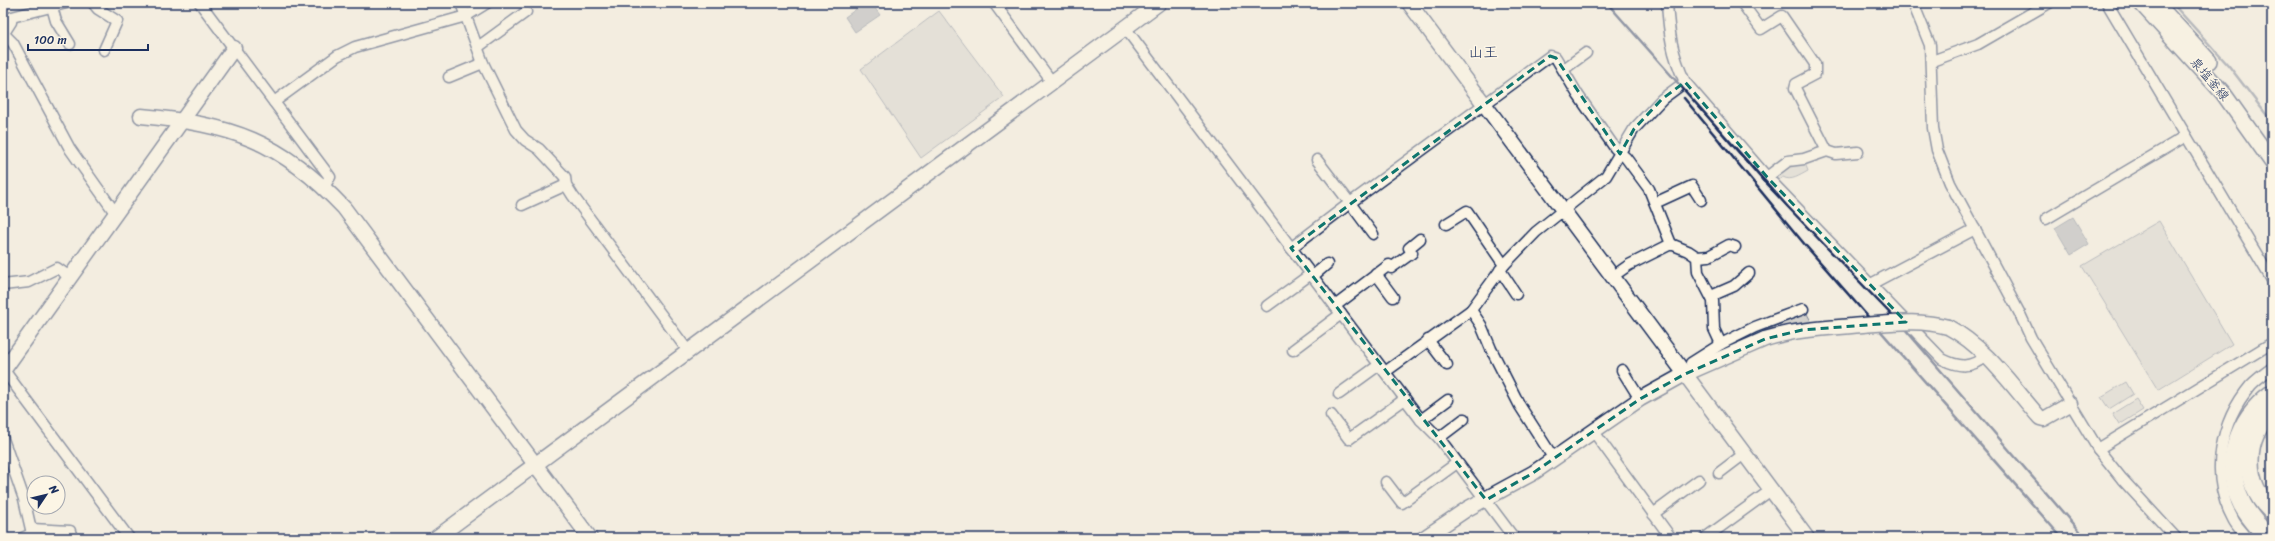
<svg xmlns="http://www.w3.org/2000/svg" width="2275" height="541" viewBox="0 0 2275 541" font-family="Sriracha,'Klee One',sans-serif">
  <style>
    .green { fill: #d3d1cc; stroke: #778095 }
    .water { fill: #a9acb3; stroke: #707a91 }
    .lines { fill: none; stroke-linecap: round; stroke-linejoin: round }
    .stream { stroke: #707a91; stroke-width: 2.5 }
    .street-casing { stroke: #1b2f5e; stroke-width: 13 }
    .secondary-casing { stroke: #1b2f5e; stroke-width: 17 }
    .primary-casing { stroke: #1b2f5e; stroke-width: 18 }
    .highway-casing { stroke: #1b2f5e; stroke-width: 21 }
    .street { stroke: #fcf5e5; stroke-width: 10 }
    .secondary { stroke: #fcf5e5; stroke-width: 14 }
    .primary { stroke: #fcf5e5; stroke-width: 15 }
    .highway { stroke: #fcf5e5; stroke-width: 18 }
    .rail { stroke: #1b2f5e; stroke-width: 2.5 }
    .secondary-bridge-casing { stroke: #1b2f5e; stroke-width: 17; stroke-linecap: butt }
    .secondary-bridge { stroke: #fcf5e5; stroke-width: 14 }
    .marked { fill: none; stroke: #0f766e; stroke-width: 3; stroke-dasharray: 8 5; stroke-linejoin: round }
    .labels { text-anchor: middle; dominant-baseline: central; stroke-width: 3; stroke-linejoin: round; paint-order: stroke }
    .street-label { font-size: 13px; fill: #1b2f5e; stroke: #fcf5e5 }
    .quarter-label { font-size: 15px; fill: #1b2f5e; stroke: #fcf5e5 }
  </style>
  <rect width="100%" height="100%" fill="#f3ede0"/>
  <filter id="ink" filterUnits="userSpaceOnUse"><feTurbulence type="fractalNoise" baseFrequency=".025" numOctaves="2"/><feDisplacementMap in="SourceGraphic" scale="8" xChannelSelector="R" yChannelSelector="G"/><feConvolveMatrix kernelMatrix="1 2 1 2 8 2 1 2 1" color-interpolation-filters="sRGB"/></filter>
  <g filter="url(#ink)">
    <g class="green">
      <path d="M939,11l65,86 -83,61 -60,-89z"/>
      <path d="M1805,163l3,8c-8,4 -17,11 -25,6l-6,4 -5,-4 17,-10z"/>
      <path d="M2159,221l73,123 -74,46 -76,-124z"/>
      <path d="M1806,312l11,20 -50,11 -5,-11z"/>
      <path d="M2126,382l7,12 -24,15 -8,-12z"/>
      <path d="M2136,399l7,11 -24,15 -7,-11z"/>
    </g>
    <g class="water">
      <path d="M865,3h6l9,12 -25,17 -10,-15z"/>
      <path d="M2073,217l16,27 -18,11 -16,-27z"/>
    </g>
    <g class="lines">
      <path class="stream" d="M2172,3l57,63 43,56"/>
      <defs>
        <g id="street">
          <path d="M93,3l5,6 19,12 -13,29"/>
          <path d="M200,3l130,174 -6,10"/>
          <path d="M461,3l22,60 33,67 9,10 14,9 26,28 1,8 7,11 115,155"/>
          <path d="M994,3l58,79"/>
          <path d="M1667,3c2,31 5,51 18,79l82,95 175,182c16,8 29,10 43,-3"/>
          <path d="M1742,3l19,26 21,-13 33,48v10l-19,10 -1,4 32,63"/>
          <path d="M1913,3l17,42 3,83 4,22 13,33 69,129 12,26 67,111 24,30 54,59"/>
          <path d="M2107,3l165,277"/>
          <path d="M52,7l4,14 14,23"/>
          <path d="M1126,29l295,391 18,18 75,100"/>
          <path d="M3,33l10,10 57,106 46,65"/>
          <path d="M4,33l7,-11 1,-5 54,-14"/>
          <path d="M478,47l48,-35"/>
          <path d="M1932,61l46,-17 71,-41"/>
          <path d="M1564,69l22,-16"/>
          <path d="M449,77l34,-14"/>
          <path d="M274,102l63,-46 18,-9 111,-31 21,-13"/>
          <path d="M1317,160l33,43 200,-147 6,2 22,37 37,53 11,10 23,31 22,55"/>
          <path d="M1767,177l21,-16 16,-2 23,-8 9,3 22,-2"/>
          <path d="M1655,203l37,-17 9,14"/>
          <path d="M522,205l44,-20"/>
          <path d="M2046,219l140,-83"/>
          <path d="M1446,224l21,-13 37,54"/>
          <path d="M1291,248l59,-45 23,31"/>
          <path d="M1697,257l12,-1 20,-11 6,2"/>
          <path d="M1500,270l16,24"/>
          <path d="M1376,274l17,23"/>
          <path d="M1313,276l14,-12"/>
          <path d="M1612,277l17,-12 42,-21 17,7 9,6 1,15 15,29 1,28 7,15 -30,19 4,7"/>
          <path d="M1871,284l104,-55"/>
          <path d="M3,285l26,-3 28,-14 13,9"/>
          <path d="M1711,296l23,-10 15,-13"/>
          <path d="M1267,306l44,-32"/>
          <path d="M1335,306l54,-41 2,3 21,-15 -3,-5 11,-9"/>
          <path d="M1471,310l10,15 10,24 29,57 34,53"/>
          <path d="M1428,340l19,25"/>
          <path d="M1721,344l34,-17 48,-18"/>
          <path d="M1293,350l48,-36"/>
          <path d="M3,369l126,169"/>
          <path d="M1622,370l18,29"/>
          <path d="M1385,372l86,-62 33,-45 32,-33 70,-56 28,-47 28,-30 23,-17"/>
          <path d="M1339,394l40,-29"/>
          <path d="M1331,415l18,24 56,-40"/>
          <path d="M1421,420l27,-20"/>
          <path d="M1594,432l77,106"/>
          <path d="M1439,438l25,-19"/>
          <path d="M3,439l21,60 9,39"/>
          <path d="M2098,449l174,-106"/>
          <path d="M1719,473l25,-19"/>
          <path d="M1386,482l16,21 55,-40"/>
          <path d="M1653,514l46,-34"/>
          <path d="M32,529l38,2 2,7"/>
          <path d="M22,538l10,-4"/>
          <path d="M1705,538l66,-48"/>
          <path d="M2247,538c-4,-6 -11,-12 -14,-19 -24,-44 -13,-97 18,-134 6,-6 14,-12 21,-17"/>
        </g>
        <g id="secondary">
          <path d="M1409,3l398,535"/>
          <path d="M141,116c90,8 140,25 203,92l246,330"/>
          <path d="M1948,327c38,20 64,59 92,91l4,1 26,-15"/>
          <path d="M3,371l231,-323"/>
          <path d="M436,538l723,-535"/>
          <path d="M1424,538l43,-29 66,-36 107,-74 45,-25 80,-35"/>
        </g>
        <g id="primary">
          <path d="M2141,3l82,90 49,69"/>
          <path d="M2156,3l53,58"/>
        </g>
        <g id="highway">
          <path d="M2272,410c-30,30 -30,72 0,101"/>
          <path d="M2268,538c-9,-11 -20,-22 -26,-34 -20,-39 -4,-85 30,-110"/>
        </g>
      </defs>
      <use href="#street" class="street-casing"/>
      <use href="#secondary" class="secondary-casing"/>
      <use href="#primary" class="primary-casing"/>
      <use href="#highway" class="highway-casing"/>
      <use href="#street" class="street"/>
      <use href="#secondary" class="secondary"/>
      <use href="#primary" class="primary"/>
      <use href="#highway" class="highway"/>
      <g class="rail">
        <path d="M1607,3l181,204 116,121 181,210"/>
        <path d="M1684,98l122,148 256,292"/>
      </g>
      <defs>
        <path id="secondary-bridge" d="M1765,339c32,-10 64,-11 98,-14 29,-2 56,-6 85,2"/>
      </defs>
      <use href="#secondary-bridge" class="secondary-bridge-casing"/>
      <use href="#secondary-bridge" class="secondary-bridge"/>
    </g>
  </g>
  <path d="M0 0H2275V541H0ZM1550,56l6,2 64,96 14,-25 28,-30 23,-17 82,95 139,145 -104,8 -37,9 -80,35 -45,25 -107,74 -47,27 -195,-252z" fill="#f3ede0" fill-opacity=".55" fill-rule="evenodd"/>
  <path class="marked" d="M1550,56l6,2 64,96 14,-25 28,-30 23,-17 82,95 139,145 -104,8 -37,9 -80,35 -45,25 -107,74 -47,27 -195,-252z"/>
  <g class="labels">
    <g class="street-label">
      <text transform="translate(2210 79) rotate(50)">泉塩釜線</text>
    </g>
    <g class="quarter-label">
      <text x="1483" y="52">山王</text>
    </g>
  </g>
  <rect width="2275" height="541" fill="none" stroke="#fcf5e5" stroke-width="16"/>
  <rect x="8" y="8" width="2259" height="525" fill="none" stroke="#1b2f5e" stroke-width="1.5" filter="url(#ink)"/>
  <g transform="translate(46 495) rotate(55)"><circle r="19" fill="#fcf5e5" stroke="#a2a6af"/>
  <path d="M0-3L7 15L0 10L-7 15Z" fill="#1b2f5e"/>
  <text y="-6" font-size="11" font-weight="bold" text-anchor="middle" fill="#1b2f5e">N</text>
  </g>
  <path d="M28 44v6h120v-6" fill="none" stroke="#1b2f5e" stroke-width="2"/>
  <text x="34" y="44" font-size="12" fill="#1b2f5e" stroke="#fcf5e5" stroke-width="3" paint-order="stroke">100 m</text>
</svg>
